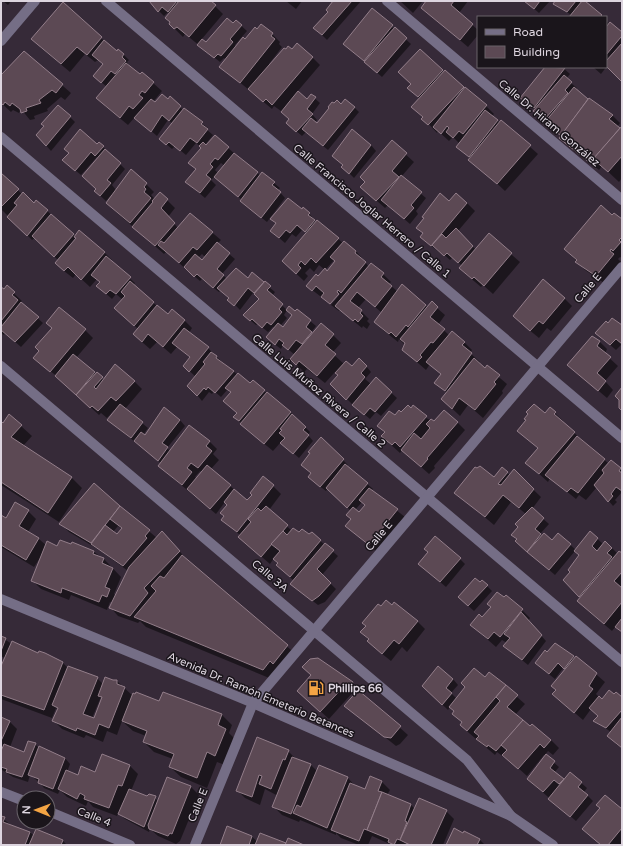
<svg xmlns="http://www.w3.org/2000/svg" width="623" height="846" viewBox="0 0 623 846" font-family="'Varela Round',sans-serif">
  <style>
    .shadow { fill: #0007; fill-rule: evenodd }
    .building { fill: #5c4954; stroke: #937e8a }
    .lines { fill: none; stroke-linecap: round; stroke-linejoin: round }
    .minor { stroke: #756e86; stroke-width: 10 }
    .labels { text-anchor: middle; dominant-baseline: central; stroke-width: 3; stroke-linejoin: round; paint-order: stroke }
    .street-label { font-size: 11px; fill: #ddd5df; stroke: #1a151b }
    .poi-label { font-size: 11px; font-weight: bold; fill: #ddd5df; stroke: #1a151b; text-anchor: start }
  </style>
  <rect width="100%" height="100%" fill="#362a38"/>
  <g class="shadow">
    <path d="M3,1h8l-3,4z"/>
    <path d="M149,1h29l1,2 2,-2h29l13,13 -22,26 5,4 30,-23 11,10 -12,14 1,2 21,-17 15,4 8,8 -1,2 3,3 -13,17 1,1 22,-15 20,7 8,8 -23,27 10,8 4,-5 9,8 -8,11 5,6 -2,2 2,2 25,-19 12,2 5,5 -31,38 -22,-18 -4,4 -15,-13 3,-4 -9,-8 -7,-5 -2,3 -52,-43 6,-6 -2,-2 -4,4 -35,-28 -2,3 -13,-13v-10l-2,-2 -4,4z"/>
    <path d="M286,1h16l-6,8z"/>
    <path d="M335,1h26l-34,39 -7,-7z"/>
    <path d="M400,1h23l-10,12z"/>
    <path d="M428,1h40l-9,12 19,17v5l-10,12 -46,-39z"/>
    <path d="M525,1h25l-11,12z"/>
    <path d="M557,1h27l18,16h-32l1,-2 -16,-12z"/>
    <path d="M372,9l39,35 -29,33 -38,-33z"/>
    <path d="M606,21l16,12v48l-15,-15 -6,8 -8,-7h13z"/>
    <path d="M95,33l22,19 7,3 5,5 -2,2 3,5 10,9 2,-3 20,18 -9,11 2,2 13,-4 2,-2 13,12 25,18 -2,1 7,6 -8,10 23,3 33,28 13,7 6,5 -2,2 7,8 -18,24 -21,-16 -5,-5 1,-1 -27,-24 -4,4 5,5 -11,13 -13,-11 10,-39 -6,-5 -10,12 -11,-9 -3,3 -6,-5 7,-20 -5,-4 -11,16 -22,-19 -7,8 -23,-19 2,-19 -7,-6 4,-16 -6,-5 -3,2 -10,-8 -15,18 -30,-25zM221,163l4,3 -7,7 -3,-3z"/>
    <path d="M420,50l24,23 42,33 8,8 -2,2 8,7 1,-2 37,33 -33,37 -47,-44 2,-3 -7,-7 -4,4 -11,-10 -1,2 -24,-26 7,-8 -11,-11 3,-4z"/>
    <path d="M24,52l47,41 -6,7 -4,-3 -14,12 1,2 -14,5 1,3 -5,1 -9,-11 -2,4 -6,-3 -2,2 -10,-9v-26z"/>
    <path d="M545,67h17l8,7 -4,5 11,9 -1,2 12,11 24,14 8,8 -3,4 3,2 2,-2v51l-3,4 -17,-16 -3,4 -10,-8v1l-21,-17 -8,-8 2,-2 -40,-38z"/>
    <path d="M70,117l5,5 -24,29 -14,-16z"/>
    <path d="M392,142l22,20 -13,15 25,21 -10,13 2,3 -8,10 -22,-19 -3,3 -24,-21z"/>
    <path d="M371,145l5,6 -22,27 -6,-6z"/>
    <path d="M97,146l6,1 22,22 -13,16 4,5 30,-6 8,8 -3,3 4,4 5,-6 15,15 -7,9 10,11 12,-14 31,26 -4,4 18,15 -13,15 5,5h21l5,-5 22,18 -3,4 15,14 8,3 2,-3 19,16 -7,9 1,2 23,-2 8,8 -9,10 12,11 8,4 14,-2 5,6 -6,7 6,5 5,-5 21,19 -16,18 -5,-4 -6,7 -18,-15 -20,-20 7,-8 -4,-4 -10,11 -18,-14 -3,3 -13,-13 4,-4 -12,-10 -2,4 -8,-6 2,-15 -2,-1 -5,5 -10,-8 -2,1 -6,-5 10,-21 -7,-6 -13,17 -19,-20 -2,2 -17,-13 -2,2 -34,-29 -2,2 -49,-43 -8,-8 5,-7 -1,-1 -5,6 -11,-10 2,-2 1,-31 -1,-1 -16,18 -12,-10zM202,254l3,3 -3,4 -4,-3zM287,310l6,6 -10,13 -3,-3 7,-8 -3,-3z"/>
    <path d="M1,175l33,30 2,-4 39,35 29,16 8,8 -1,2 24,21 -2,3 36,30 15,4 8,8 -3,5 19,15 14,14 28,23 17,8 24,20 19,19 -2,3 5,6 -14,17 -18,-16 -8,9 -23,-19 -15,-15 3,-4 -6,-21 -4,-3 -7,8 -7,-6 -2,3 -3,-2 -7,9 -5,-6 -1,-18 -12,-11 7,-8 -14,-11 -6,7 -14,-12 -7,7 -8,-7 -4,-13 -17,-16 2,-13 -7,-6 -4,5 -9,-8 -2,-9 -4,-3 -7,8 -14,-13 -3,4 -9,-7 -8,-8 2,-3 -23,-22 -3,2 -31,-31z"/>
    <path d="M449,202l18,1 8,8 -17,20 18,19 13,-15 31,27 -27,32 -10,-9 -2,2 -13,-11 -8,-8 2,-2 -9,-9 -3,3 -9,-8 -1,1 -19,-16z"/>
    <path d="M302,211l7,2 7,10 1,-2 26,22 13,8 13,16 14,7 8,8 -2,2 9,8 30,15 9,1 8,7 -7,10 11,10 15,7 8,8 -2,3 10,9 -1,1 7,6 1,-2 20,17 -5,7 1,2 -20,25 -15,-13 -8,11 -18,-17 5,-6 -11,-11 6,-7 -12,-11 -4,6 -15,-13 -4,-17 -3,4 -5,-5 -1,3 -15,-12 -7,-8 6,-9 -16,-14 -8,9 11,11 -2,2 3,3 -3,5 -4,-3 -1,2 -22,-18 -1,1 -8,-6 9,-11 -2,-2 -9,11 -22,-17 12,-8 6,-8 -6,-5 -5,7 -4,-4 -5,5 3,3 -4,5 -21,-20 24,-28 -5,-3 -6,7 -4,-3 -7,9 -14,-12 5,-7 -4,-5zM334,260l2,2 -9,10 -2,-2z"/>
    <path d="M612,217l10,3v38l-2,-1 -2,2 4,4 -18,20 -19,-13 -20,-21z"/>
    <path d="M7,287l15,14 -1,2 22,20 -22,24 -16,-14 -1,2 -3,-2v-45l3,2z"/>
    <path d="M564,298l8,8 -21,25 -4,-3 -8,10 -17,-14z"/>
    <path d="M622,327v17l-6,6 -14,-12z"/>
    <path d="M85,330l8,8 -17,20 28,22 30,1 8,8 -17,20 23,19 -5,7 2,2 35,-17 5,6 -18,22 3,3 39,-10 8,8 -4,5 6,6 -8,9 36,32 26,-15 8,8 -12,16 23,21 17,5 3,-2 26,22 -16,19 14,14 -11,13 -7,3 -21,-16 -3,-8 -17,-16 2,-2 -5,-5 -4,6 -22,-19 -7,-9 -18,-16 5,-15 -3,-3 -9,12 -48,-40 -8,-8 1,-3 -47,-38 1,-14 -1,-1 -7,8 -6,-5 -2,2 -40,-37 -25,-20zM200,471l2,1 -5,7 -2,-2z"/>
    <path d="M599,341l8,8 -2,5 13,12 -13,15 8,9 -6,8 -39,-33z"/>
    <path d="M550,408l13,13 -1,1 47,42 2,-3 11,9v22l-7,8 2,2 -4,4 -16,-19 -11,13 -7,-5 -3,4 -26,-21 -2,4 -21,-19 12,-15 6,-33z"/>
    <path d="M411,409l24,14 22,-1 8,8 -31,36 1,2 -6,6 -27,-24 -2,3 -10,-9 -8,-8 3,-3 -7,-7z"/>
    <path d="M1,422l20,4 11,10 -9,10 49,32 10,10 -23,34 -58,-37z"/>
    <path d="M321,438l27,27 -1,1 26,23 -2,1 34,27 -28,35 -23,-19 -3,-22 -23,-23 -2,3 -12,-9 -2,-8 -10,-9zM362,502l3,3 -6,8 -4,-3z"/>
    <path d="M514,471l27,26 -9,12 17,15 -9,10 2,2 10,5 6,-7 18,16 14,-18 13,12 9,4 6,6 4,1v77l-6,-6 -4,5 -26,-22 -5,-12 -17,-17 16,-24 -5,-5 -20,24 -33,-28 -9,-12 13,-21 -15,-12 -17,23 -38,-32 51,-20 3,2z"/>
    <path d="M94,485l63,53 13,2 17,20 111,96 -24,24 -128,-53 -6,-6 -2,2 -20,-7 -7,-8 2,-5 -3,-1 -3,8 -36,-15 -2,5 -28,-11 -8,-8 9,-26 -8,12 -33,-20v-31l5,3 22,-8 8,8 -8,13 11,7 8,7 24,-1 1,-2 22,9 10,7 17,18 -7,17 2,2 12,-25 -27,-20 -32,-19 -8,-8zM118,526l4,3 -5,6 -4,-3z"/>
    <path d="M460,559l5,5 -19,23 -21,-18z"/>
    <path d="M482,581l10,10 -18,20 -10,-9z"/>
    <path d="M492,607l30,3 8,8 -2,3 18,20 -18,24 -23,-19 2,-3 -5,-3 -6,7 -25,-22 12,-7z"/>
    <path d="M417,621l8,8 -18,23 -5,-5 -11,14 -15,-12 -14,-17 5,-6z"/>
    <path d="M1,637l11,7 51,19 5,5 29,10 6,6 14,-3 16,15 89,19 10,10 -3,8 7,7 -11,25 -8,-3 -10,26 -26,-11 -11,-10 3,-8 -19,-7 -10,-10 2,-6 -13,-5 -11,-10 -5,14 -10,-4 -4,11 -17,-7 -2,3 -22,-9 -8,-8 4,-11 -2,-2 -4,10 -51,-19v-32l5,-8 -5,-3zM101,697l2,2 -9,20 -2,-1z"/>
    <path d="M548,654l25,3 2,2 1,-2 29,25 -9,12 6,6 20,-1v49l-6,-4 -5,-12 -16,-11 4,-5 -8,-7 -8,11 -30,-26 13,-24 -3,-2 -8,11 -14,-11z"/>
    <path d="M315,659l7,2 30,22 8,8v1l48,43 -8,9 -4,2 -50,-40 11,-14 -3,-1 -25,28 -31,-28 14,-15z"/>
    <path d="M490,673l35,31 -10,11 15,13 21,12 8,8 -6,7 -5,-4 -3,4 14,12 -5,6 10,8 6,-8 17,15 -3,4 9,9 -17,20 -43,-37 13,-27 -2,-2 -17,21 -21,-19 -1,1 -8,-6 -2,3 -26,-22 -8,-8 2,-2 -10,-9 2,-2 -5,-5 -2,3 -25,-24 30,-7 5,6 -7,8 6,6 28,-20z"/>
    <path d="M1,718l8,3 8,8 -7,18 15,6 10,-9 4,4 26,10 5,6 -3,8 11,4 17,-3 7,-18 28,11 8,8 -7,17 17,7 1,-3 10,6 8,-22 24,8 8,8 -19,46 -4,3 -18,-8 -8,-7 -1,3 -24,-13 -7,-6 -1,3 -24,-9 -5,-6 -2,5 -19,-9 -7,-7 -2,4 -14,-6 -5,-6 -9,-7 -2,7 -15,-5 -11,-7z"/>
    <path d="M288,751l8,8 15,6 6,6 2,-5 29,12 8,9 10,3 5,-12 11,4 8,8 -3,5 24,10 4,4 31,2 8,8 -11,26h-51l-20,-9 -4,9h-9l-18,-7 -5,-5v2l-36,-15 -1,2 -17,-7 -8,-8 4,-11 -13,-7 -5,16 -15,-7 -8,-8z"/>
    <path d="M597,805l25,5v35h-21v-36z"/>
    <path d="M1,817l11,9 18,6 4,4 28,4 5,5h-66z"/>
    <path d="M228,828l24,9 6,5 43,3h-80z"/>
    <path d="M464,834l15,5 6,6h-39z"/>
  </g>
  <g class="building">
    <path d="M149,1h28l-9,11 -6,-5 -4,5z"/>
    <path d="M179,1h32l5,4 -27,32 -12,-10 -3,2 -5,-5 1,-2 -5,-4z"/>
    <path d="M333,1h19l-30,34 -9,-7 15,-16 -2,-2z"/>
    <path d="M426,1h28l-3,4 22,19 -13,16 -39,-32z"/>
    <path d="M524,1h16l-6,8z"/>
    <path d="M555,1h21l-9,11 -14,-8z"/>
    <path d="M582,1h3l17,14 -2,2h-31z"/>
    <path d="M63,2l39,35 -15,18 -10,-8 -16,17 -30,-25z"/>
    <path d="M372,8l21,17 -29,36 -21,-17z"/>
    <path d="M227,18l6,5 3,-3 6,5 -12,14 3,3 -12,14 -3,-2 -4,4 -17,-13 5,-6 4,3z"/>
    <path d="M610,22l12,10v6l-1,-1 -15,18v-28z"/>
    <path d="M261,24l12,9 -2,3 4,3 -35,44 -21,-16 24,-30 2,2 10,-12 2,2z"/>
    <path d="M395,27l12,11 -30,35 -13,-11z"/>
    <path d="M104,40l13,11 1,-2 6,5 -2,3 4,4 -11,13 -4,-3 -10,12 -8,-7 10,-12 -11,-9z"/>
    <path d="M297,43l16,14 -41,48 -6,-6 -3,3 -15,-13 36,-41 2,1 2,-3 4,3z"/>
    <path d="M622,43v39l-16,-16v-5z"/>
    <path d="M420,49l23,21 -25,27 -11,-9 4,-4 -13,-12z"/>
    <path d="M24,51l39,33 -7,9 -4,-3 -13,10 2,3 -15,5 1,3 -6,2 -1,-4 -8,-6 -2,3 -5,-4 -2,3 -2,-2v-28z"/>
    <path d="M126,63l14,11 2,-2 12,10 -9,11 -3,-2 -3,4 4,3 -10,11 -4,-3 -9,12 -24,-20z"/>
    <path d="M545,67l20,1 -31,40 -14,-10z"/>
    <path d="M445,70l19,17 -36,38 -7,-6 2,-2 -12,-10z"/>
    <path d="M564,75l8,7 -7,8 3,3 -24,27 -11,-9z"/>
    <path d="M465,87l22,18 -24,29 -4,-3 -6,7 -7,-6 3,-4 -2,-2 -6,8 -8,-7z"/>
    <path d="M574,87l14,12 -27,37 -16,-14z"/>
    <path d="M298,91l9,8 4,-5 5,3 -9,12 6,5 -17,18 -10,-9 3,-4 -8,-7z"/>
    <path d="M162,94l6,5 2,-3 11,10 -12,15 -7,-6 -11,17 -17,-14 17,-19 4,3z"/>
    <path d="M589,98l24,17 -4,4 11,9 -30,35 -31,-25z"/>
    <path d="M345,99l10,8 -32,39 -21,-17 9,-11 6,5 12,-15 -1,-1 4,-5 2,1 3,-3 4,4z"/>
    <path d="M58,105l13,11 -25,30 -10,-11 8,-9 -3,-2z"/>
    <path d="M184,108l19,14 -2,2 7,5 -11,14 -7,-5 -10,13 -11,-9 -3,3 -7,-6z"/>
    <path d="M485,110l13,10 -29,37 -13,-10z"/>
    <path d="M501,120l30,25 -34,39 -29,-24z"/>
    <path d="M622,126v30l-14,16 -15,-13z"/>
    <path d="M80,129l17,15 2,-2 5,4 -9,10 -4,-4 -16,19 -13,-11 7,-7 -5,-4z"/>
    <path d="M352,129l19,16 -22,29 -8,-7 2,-2 -11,-9z"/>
    <path d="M215,135l14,12 -11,13 -3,-2 -5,6 3,3 -7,8 5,4 -11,14 -15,-11 11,-13 -8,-6 13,-15 -2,-2 4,-4 3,3z"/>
    <path d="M392,140l15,13 -15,18 7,6 -23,24 -16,-14 5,-5 -5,-5z"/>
    <path d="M105,149l16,14 -14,17 4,3 -11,13 -6,-5 2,-2 -14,-13z"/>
    <path d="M234,153l24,19 -20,25 -24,-20z"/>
    <path d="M131,169l16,14 -3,4 2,2 -2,3 7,6 -21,25 -24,-20z"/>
    <path d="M262,172l13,10 -3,3 9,7 -20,26 -21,-17z"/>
    <path d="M1,173l18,16 -18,18z"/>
    <path d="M401,175l21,17 -11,13 3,3 -10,11 -23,-19z"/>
    <path d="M23,192l11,11 2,-3 12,10 -21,26 -20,-19 10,-12 -3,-2z"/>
    <path d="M160,192l8,7 -7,9 14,15 -20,23 -23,-19 21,-25 -1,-1z"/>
    <path d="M440,193l9,8 7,-8 11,10 -36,43 -11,-9 3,-4 -7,-5 8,-10 -2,-1z"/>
    <path d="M288,198l14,11 1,-2 7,6 -2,2 7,5 -10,12 -8,-7 -7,8 -4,-3 -7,8 -9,-7 6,-8 -6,-4z"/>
    <path d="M601,205l11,10 2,-2 8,6v18l-3,3 2,2 -8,9 -2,-2 -1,2 4,3 -18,22 -21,-14 2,-2 -13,-11z"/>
    <path d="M190,213l23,19 -16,18 -4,-3 -14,16 -21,-18 3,-4 3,2z"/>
    <path d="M51,214l23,20 -20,23 -22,-21z"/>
    <path d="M317,220l22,18 -23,25 -5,-5 -6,7 -4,-4 -3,4 3,3 -5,6 -14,-13z"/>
    <path d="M456,228l17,18 -15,17 -11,-10 -3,3 -12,-11 10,-11 4,4z"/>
    <path d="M79,230l26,22 -24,28 -13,-13 -4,4 -9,-8 21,-25 -2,-1z"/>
    <path d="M489,233l23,20 -28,33 -10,-9 -2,2 -13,-11z"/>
    <path d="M344,241l12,10 -1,2 11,9 -25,31 -3,-3 -1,2 2,2 -9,10 -9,-7 3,-4 -8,-7 -4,5 -6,-5 10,-12 2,2 7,-8 2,3 8,-10 -5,-4z"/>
    <path d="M217,242l13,11 -13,16 7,6 -11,13 -16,-14 -3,3 -10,-10 11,-13 7,6z"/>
    <path d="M106,256l25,21 -15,17 -6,-4 -4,4 -10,-8 4,-4 -9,-7z"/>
    <path d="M371,263l13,10 -3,4 11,9 -17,21 -18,-15 -7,9 12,9 -2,3 3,3 -5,6 -3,-3 -2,2 -18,-15z"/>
    <path d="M236,268l12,10 4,-6 12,10 -10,11 -6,-5 -14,18 -7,-6 2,-2 -12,-10z"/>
    <path d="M543,279l22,19 -22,26 -4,-3 -9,10 -17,-15z"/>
    <path d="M130,281l24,21 -20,24 -20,-18 11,-12 -4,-4z"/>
    <path d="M265,281l6,5 -4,4 16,14 -4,5 3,3 -11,13 -4,-3 -5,6 -10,-9 -2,2 -7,-6 16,-16 -5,-5z"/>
    <path d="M402,284l24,21 -18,22 -2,-2 -10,12 -5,-5 -2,2 -15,-12z"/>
    <path d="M7,285l8,7 -3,3 6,5 -17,21v-34l3,2z"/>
    <path d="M432,301l6,6 -8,10 15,12 -12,14 -2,-1 -11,13 2,2 -5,5 -15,-12 3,-7 -5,-4z"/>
    <path d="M21,302l18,15 -24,25 -14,-12v-3z"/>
    <path d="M157,305l11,9 4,-5 13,11 -22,27 -15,-13 -6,8 -9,-8z"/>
    <path d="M289,306l6,5 2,-2 14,11 -5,7 6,5 -10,12 -6,-4 -8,10 -6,-5 2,-2 -5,-4 -4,6 -9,-8 12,-14 5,4 9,-12 -6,-5z"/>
    <path d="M59,307l27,22 -36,43 -17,-14 6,-7 -4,-4 17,-19 -6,-5z"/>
    <path d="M612,318l10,7v19l-6,-5 -6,6 -15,-12 11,-12 2,2z"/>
    <path d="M321,323l13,11 -9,11 11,9 -19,22 -18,-15 -3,4 -6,-6z"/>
    <path d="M184,328l25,19 -20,25 -6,-6 7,-9 -18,-14z"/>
    <path d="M452,331l13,11 -3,3 10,8 -27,38 -11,-8 7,-9 -15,-12z"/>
    <path d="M592,336l8,5 -3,5 14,11 -14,16 9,8 -8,10 -31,-26z"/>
    <path d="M211,352l6,4 -1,2 18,13 -19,22 -7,-6 -2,3 -2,-2 -7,8 -10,-10 18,-22 -2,-2z"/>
    <path d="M73,354l22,18 -19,23 -21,-19z"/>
    <path d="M359,358l8,8 -6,7 4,4 -19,23 -16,-16 8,-9 -3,-2 11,-12 6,5z"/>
    <path d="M474,358l11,10 2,-3 13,10 -6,7 2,2 -21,26 -16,-12 -7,11 -11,-10z"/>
    <path d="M115,364l20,17 -19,20 -5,-4 -13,14 -6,-5 -2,2 -14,-13 21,-23 6,5 -9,10 2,2z"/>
    <path d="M238,373l12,10 3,-3 12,10 -26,31 -6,-4 4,-4 -14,-12 8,-9 -6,-4z"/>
    <path d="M376,377l16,15 -17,20 -5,-4 -6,7 -12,-10z"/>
    <path d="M622,387v24l-3,-3v-8l-4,-4z"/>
    <path d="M267,392l24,20 -27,32 -24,-20z"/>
    <path d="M120,404l23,18 -12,16 -24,-18z"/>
    <path d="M534,404l11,9 5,-6 6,5 -2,2 21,18 -36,42 -14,-11 13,-15 -21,-17 9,-11 -2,-1 4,-5 -2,-2z"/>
    <path d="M408,405l3,3 2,-3 14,11 -27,31 -5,-5 -3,3 -11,-9 4,-4 -8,-6 12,-15 6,4 4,-5 2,2z"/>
    <path d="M164,407l16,13 -18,23 6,4 -10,14 -24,-20 7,-9 4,3z"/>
    <path d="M444,410l14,12 -31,36 1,1 -7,8 -20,-17 13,-17 7,6 9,-11 -4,-4 5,-5 3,2z"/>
    <path d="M9,414l13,11 -11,12 61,40 -24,36 -47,-31v-61l2,2z"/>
    <path d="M292,414l14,13 -3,3 6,5 -16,19 -13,-11 5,-5 -6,-5 3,-3 -2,-1z"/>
    <path d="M189,425l21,16 -4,5 6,5 -14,17 -7,-5 -4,5 5,4 -10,13 -24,-19z"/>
    <path d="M577,436l28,23 -27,34 -7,-5 -4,4 -22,-17z"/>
    <path d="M321,437l23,22 -24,28 -12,-10 3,-4 -10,-8 9,-12 -2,-1z"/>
    <path d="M611,460l10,8 -2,3 3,2v18l-6,-4 -5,7 2,2 -5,6 -14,-17 10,-12 -2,-3z"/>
    <path d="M345,464l23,19 -21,25 -21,-20z"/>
    <path d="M207,465l24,20 -21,24 -23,-20z"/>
    <path d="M480,466l14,11 8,-10 6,5 -10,12 3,1 13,-16 20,20 -15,19 -16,-13 -18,22 -31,-24 21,-26 2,1z"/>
    <path d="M263,476l11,9 -37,47 -16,-12 3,-4 -4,-3 7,-8 -3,-3 10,-13 13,11 5,-5 -2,-2z"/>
    <path d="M94,483l26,23 -29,37 -32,-19z"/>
    <path d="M369,488l29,21 -29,36 -24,-19 6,-7 -5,-4 7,-8 6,5 6,-7 -6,-5z"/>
    <path d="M15,502l14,8 -10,16 20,12 -13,22 -25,-15v-30l5,3z"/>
    <path d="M120,506l30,24 -5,6 2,2 -24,28 -32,-22 14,-19 12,9 5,-6 -12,-9z"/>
    <path d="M266,506l22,19 -27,32 -23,-20 13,-15 -3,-3 10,-11 3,3z"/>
    <path d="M532,507l12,11 -9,11 6,5 -14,18 -12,-11 2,-2 -6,-4 7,-8 -3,-3z"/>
    <path d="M293,528l6,4 3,-3 7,5 3,-2 9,8 -31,37 -14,-12 2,-2 -5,-4 7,-8 -9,-7 12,-13 4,4z"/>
    <path d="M162,531l18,20 -36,37 4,5 -18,23 -21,-8 20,-41z"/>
    <path d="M590,531l8,7 -6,8 5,5 8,-10 7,7 -5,5 5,4 -33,40 -16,-17 7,-8 -2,-2 11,-15 -5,-4z"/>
    <path d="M544,533l8,7 6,-7 13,11 -22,26 -22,-18z"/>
    <path d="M435,536l26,22 -21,24 -22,-18 10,-12 -4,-3z"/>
    <path d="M60,540l11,4 1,-2 22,9 -1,3 11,4 -2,5 11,5 -8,19 5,2 -3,8 -5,-2 -3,7 -37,-14 -1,5 -30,-12 16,-40 10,5z"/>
    <path d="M325,543l9,7 -17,19 14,14 -12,13 -7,5 -22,-17z"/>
    <path d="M619,551l3,2v19l-8,9 8,7v14l-18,22 -27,-23z"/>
    <path d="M182,555l106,90 -15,19 -3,-3 -7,9 -129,-53 22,-26 -5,-5 9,-10 4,2z"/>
    <path d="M475,578l5,4 2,-2 6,5 -20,21 -10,-9z"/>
    <path d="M497,592l7,5 2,-2 17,14 -23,28 -6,-5 -6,7 -18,-14 9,-11 3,3 9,-10 -4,-3z"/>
    <path d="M386,600l6,5 2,-3 24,19 -19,23 -5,-4 -12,14 -15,-13 2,-2 -9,-7 6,-6 -4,-3 16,-19 3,2z"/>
    <path d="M521,612l21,23 -20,25 -19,-14 7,-8 -6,-4z"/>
    <path d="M622,618v14l-7,-5z"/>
    <path d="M1,636l5,2 -5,13z"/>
    <path d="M12,641l26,12 1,-2 6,2 18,9 -19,48 -43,-15v-29z"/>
    <path d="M555,643l19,13 -10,13 -6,-6 -9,11 -14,-11 10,-13 2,2z"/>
    <path d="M576,656l21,17 -8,13 4,3 -19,24 -22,-19 4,-4 -5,-4z"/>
    <path d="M318,658l35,24 -2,4 -5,-2 -26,28 -23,-21 14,-16 -9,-8 8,-8z"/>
    <path d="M68,666l30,11 -15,37 11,4 8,-21 -4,-1 7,-19 8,3h4v4l8,3 -16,41 -10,-4 -4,11 -18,-7 -1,3 -24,-10 6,-13 -6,-3z"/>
    <path d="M438,666l15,13 -7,9 6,5 -10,12 -20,-19z"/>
    <path d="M474,668l11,9 4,-5 17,13 -39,46 -7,-6 2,-3 -10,-8 2,-3 -5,-4 16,-20 -4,-4z"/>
    <path d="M506,685l12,10 -11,12 16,13 -27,31 -8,-6 -1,2 -11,-8 3,-3 -5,-4 26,-31 -4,-4z"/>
    <path d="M358,690l43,36 -10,12 -7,-1 -40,-31z"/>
    <path d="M609,690l5,4 2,-2 6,5v13l-16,18 -13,-7 5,-5 -9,-8 10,-12 3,3z"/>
    <path d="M136,692l23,9 4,-9 59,22 -4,11 8,4 -11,27 -8,-4 -10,26 -28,-11 5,-13 -31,-12 4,-11 -25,-10 11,-28 2,1z"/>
    <path d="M1,717l9,4 -9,20z"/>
    <path d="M622,717v31l-15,-12z"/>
    <path d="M523,720l7,6 2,-2 19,16 -7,8 -4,-4 -22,25 -16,-14 5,-5 -6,-5z"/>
    <path d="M257,737l32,13 -4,10 -2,-1 -12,30 -12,-5 3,-8 -3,-1 -7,22 -16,-6z"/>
    <path d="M28,741l8,2 -14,34 -16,-5 1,-3 -6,-2v-16l3,-7 20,8z"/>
    <path d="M39,746l26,12 -12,31 -15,-6 1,-4 -11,-4z"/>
    <path d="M102,754l28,11 -8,21 -4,-1 -9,23 -25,-9 1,-3 -5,-3 -3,6 -19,-10 8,-19 12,5 3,-9 14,6z"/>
    <path d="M546,754l9,7 -5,7 14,11 -5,5 -5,-4 -11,12 -16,-13z"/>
    <path d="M292,757l19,7 -20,50 -19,-7z"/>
    <path d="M319,765l29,12 -21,51 -34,-15 4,-8 4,2z"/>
    <path d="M570,772l12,10 -4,5 10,8 -18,22 -22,-18z"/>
    <path d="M370,776l12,5 -4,10 4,1 -15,38 -3,-1 -5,12 -28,-11 19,-47 15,6z"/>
    <path d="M167,777l24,9 -19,48 -2,-1 -2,3 -19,-7 -1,-4z"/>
    <path d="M129,789l18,7 2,-2 7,2 -12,31 -26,-13z"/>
    <path d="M382,792l29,12 -6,17 2,1 -7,18 -3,-1 -3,6 -6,-3 1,-3 -22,-9z"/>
    <path d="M605,795l17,14v19l-14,17h-7l-19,-16 18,-21 -4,-3z"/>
    <path d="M419,798l28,12 -16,35h-21l-10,-5z"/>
    <path d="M1,816l4,1 -2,5 27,10 -5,13h-24z"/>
    <path d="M227,826l25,10 -3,9h-29z"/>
    <path d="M454,828l9,5 1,-2 16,8 -3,6h-31z"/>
    <path d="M36,829l27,11 -2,5h-32z"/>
    <path d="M260,833l26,10 -1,2h-30z"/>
    <path d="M288,838l16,7h-19z"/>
  </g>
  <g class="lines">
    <g class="minor">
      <path d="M106,1l516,437"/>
      <path d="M387,1l235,199"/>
      <path d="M1,41l34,-40"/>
      <path d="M1,137l621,525"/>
      <path d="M1,366l466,394 44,56"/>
      <path d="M1,599l252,104 258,113 42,29"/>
      <path d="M1,792l23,9"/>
      <path d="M48,811l82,34"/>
      <path d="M195,845l58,-142 369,-436"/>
    </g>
  </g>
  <defs>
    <symbol id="fuel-bare" viewBox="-9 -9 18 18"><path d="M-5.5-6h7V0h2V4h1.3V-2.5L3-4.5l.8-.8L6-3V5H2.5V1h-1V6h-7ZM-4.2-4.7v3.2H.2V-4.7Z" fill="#f4a444" stroke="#1a151b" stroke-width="2.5" paint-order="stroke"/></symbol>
  </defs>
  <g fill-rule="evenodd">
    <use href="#fuel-bare" x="305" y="677" width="22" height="22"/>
  </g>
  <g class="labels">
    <g class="street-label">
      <text transform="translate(549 123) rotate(40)">Calle Dr. Hiram González</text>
      <text transform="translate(372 211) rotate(40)">Calle Francisco Joglar Herrero / Calle 1</text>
      <text transform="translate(588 288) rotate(-50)">Calle E</text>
      <text transform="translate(319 391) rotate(40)">Calle Luis Muñoz Rivera / Calle 2</text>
      <text transform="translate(379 536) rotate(-50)">Calle E</text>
      <text transform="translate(270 576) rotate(40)">Calle 3A</text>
      <text transform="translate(261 695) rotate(23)">Avenida Dr. Ramón Emeterio Betances</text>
      <text transform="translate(198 805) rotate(-68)">Calle E</text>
      <text transform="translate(94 817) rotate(22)">Calle 4</text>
    </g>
    <g class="poi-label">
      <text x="328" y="688">Phillips 66</text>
    </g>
  </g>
  <rect width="623" height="846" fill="none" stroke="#ddd5df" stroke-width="4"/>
  <rect x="477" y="16" width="130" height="52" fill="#1a151b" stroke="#686269"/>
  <rect x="485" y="29" width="20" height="6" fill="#756e86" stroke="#686269"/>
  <text x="513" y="36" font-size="12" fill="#ddd5df">Road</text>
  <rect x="485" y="46" width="20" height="12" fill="#5c4954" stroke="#686269"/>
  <text x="513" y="56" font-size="12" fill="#ddd5df">Building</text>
  <g transform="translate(36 810) rotate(271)"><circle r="19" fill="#1a151b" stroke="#686269"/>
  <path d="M0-3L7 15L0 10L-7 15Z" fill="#f4a444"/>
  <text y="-6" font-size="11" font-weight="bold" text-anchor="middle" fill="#ddd5df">N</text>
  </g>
</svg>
